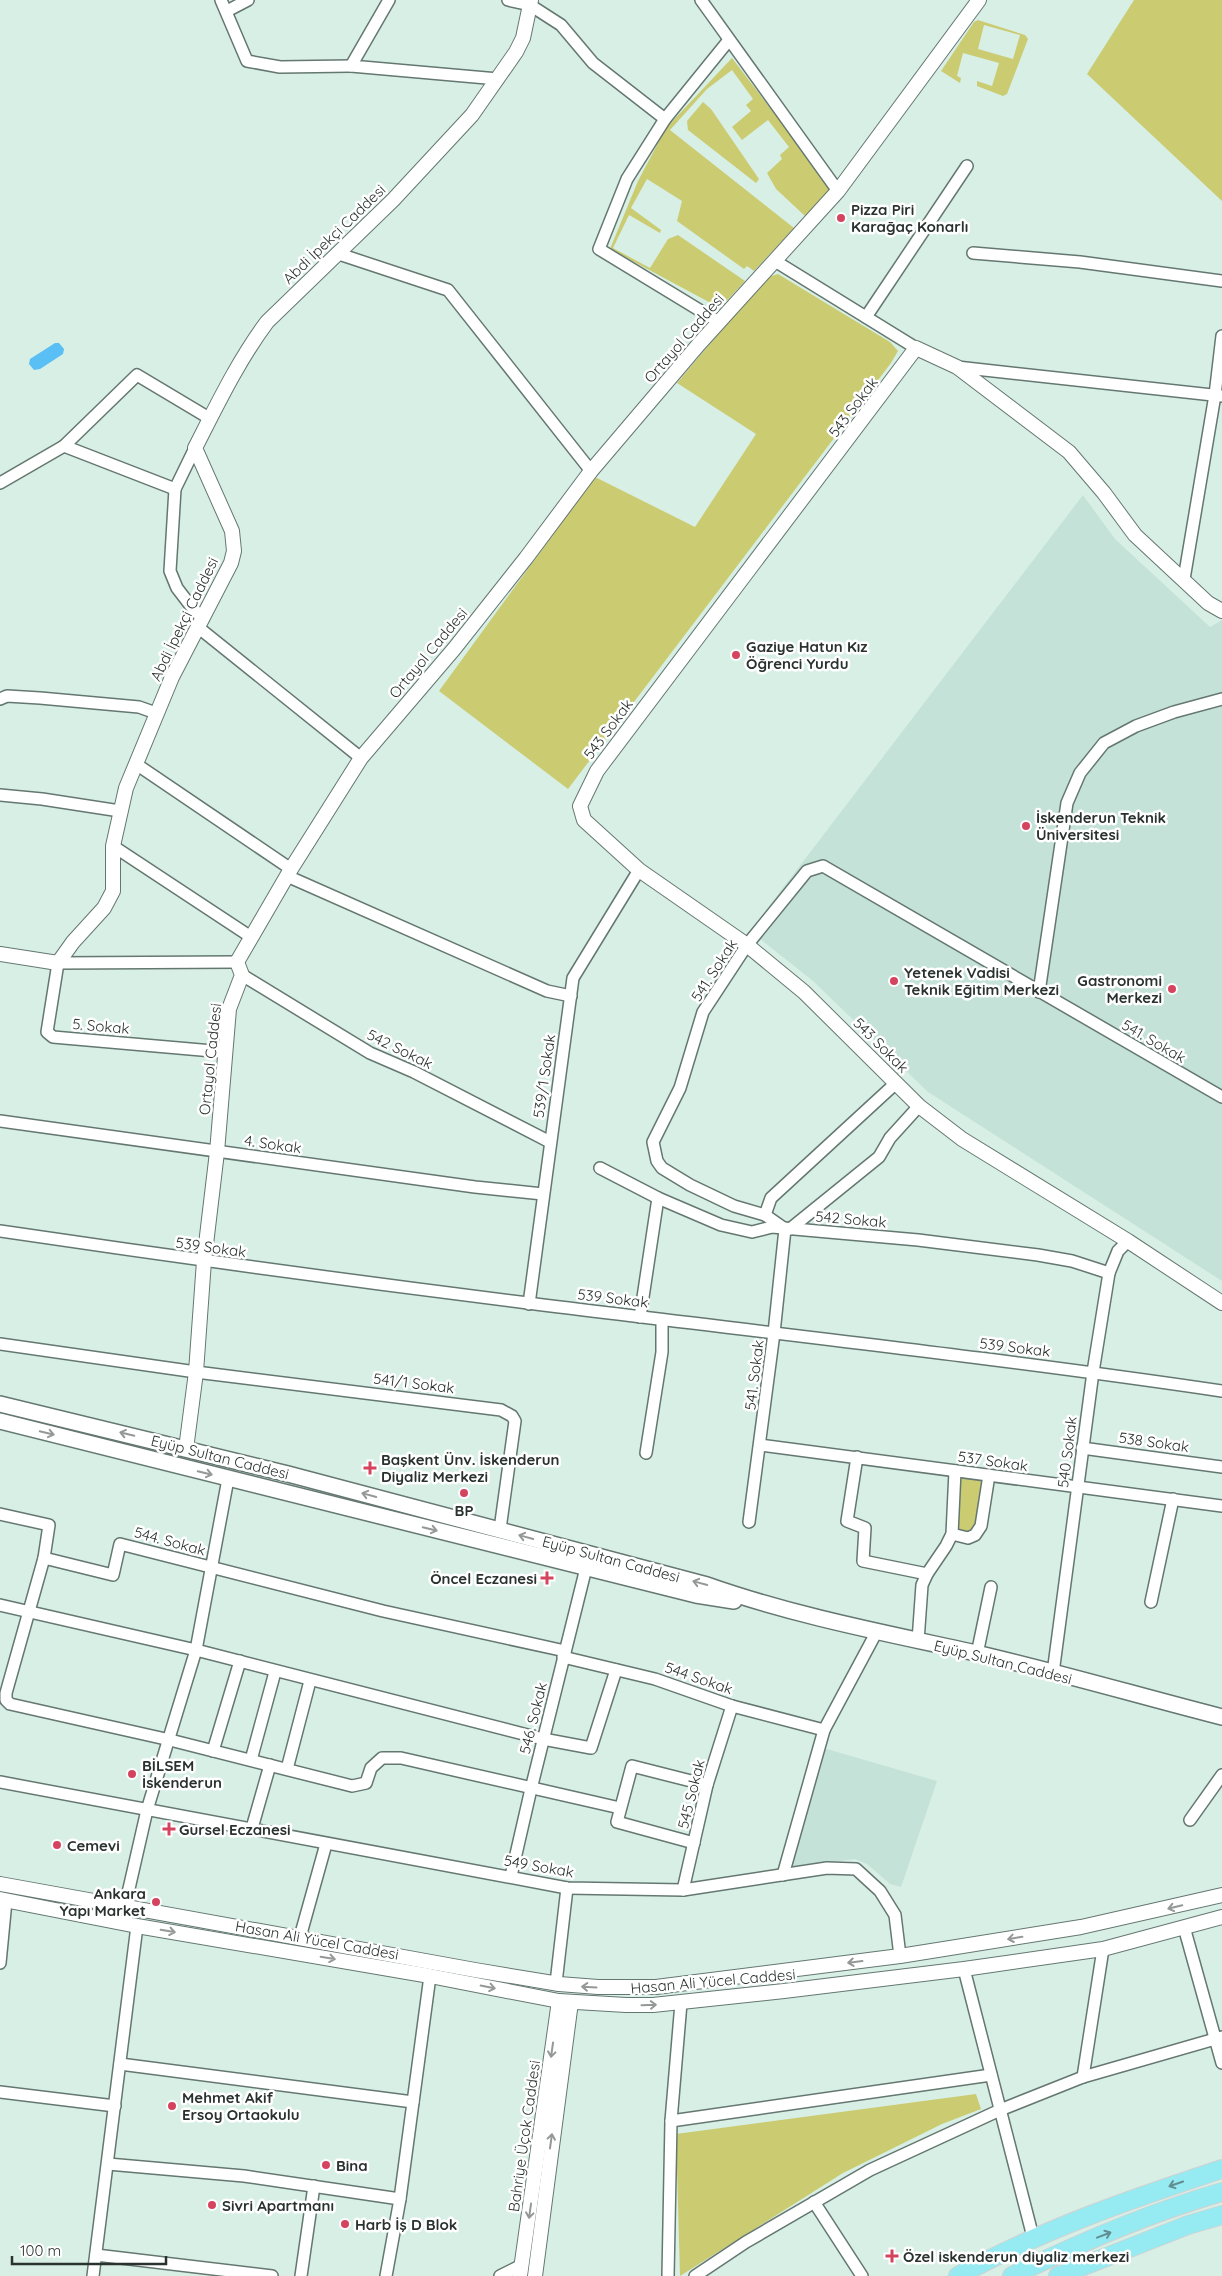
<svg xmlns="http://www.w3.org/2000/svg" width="1222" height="2276" viewBox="0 0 1222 2276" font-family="Quicksand,sans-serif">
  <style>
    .built { fill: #c4e2d7 }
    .green { fill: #cbcb72; fill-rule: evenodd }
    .water { fill: #59bff5 }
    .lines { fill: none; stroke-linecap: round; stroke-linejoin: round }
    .minor-casing { stroke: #647770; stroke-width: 14 }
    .tertiary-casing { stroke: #647770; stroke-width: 16 }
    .secondary-casing { stroke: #647770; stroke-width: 18 }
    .trunk-casing { stroke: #d0d2d1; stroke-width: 20 }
    .minor { stroke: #fff; stroke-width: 11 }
    .tertiary { stroke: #fff; stroke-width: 14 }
    .secondary { stroke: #fff; stroke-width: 15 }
    .trunk { stroke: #96ebf3; stroke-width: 18 }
    .oneway { stroke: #949897 }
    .oneway2 { stroke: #608e91 }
    .poi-dot { fill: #d4445e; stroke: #fff; stroke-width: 2 }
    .labels { text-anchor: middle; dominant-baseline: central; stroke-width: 5; stroke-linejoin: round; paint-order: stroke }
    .poi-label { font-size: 15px; font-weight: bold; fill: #2a322f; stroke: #fff; text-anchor: start }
    .street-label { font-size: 15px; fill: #2a322f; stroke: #fff }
  </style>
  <rect width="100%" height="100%" fill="#d8efe6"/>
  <g class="built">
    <path d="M1083,495l32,44 95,88 12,-7v661l-294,-189 -115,-111 -63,-50z"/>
    <path d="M820,1747l117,34 -36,106 -11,-3 -23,-20 -12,-5 -66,8z"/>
  </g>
  <g class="green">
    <path d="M1134,0h88v201l-135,-127z"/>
    <path d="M978,20l47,15 3,4 -21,55 -4,2 -26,-10v-5l15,5 7,-23 -36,-10 -6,23 4,2 -1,5 -19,-12 33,-49zM984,25l36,10 -7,24 -35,-10z"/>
    <path d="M732,58l99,130 -26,28 -29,-27 -9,-16 15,-14 -2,-4 9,-8 -21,-27 -26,20 -10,-13 19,-16 -5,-6 7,-6 -21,-29 -25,19 -37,41 124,98 -40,43 -7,-5 -3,3 -67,-48 5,-20 -35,-22 -16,29 30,22 -1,3 -31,-18 -16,33 37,20 18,-29 10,-4 67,46 -25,27 -110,-59 28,-68 28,-53z"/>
    <path d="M703,102l8,7 48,70 -3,4 -68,-53 -1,-9z"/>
    <path d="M778,274l112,68 8,9 -7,12 -323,426 -129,-98 156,-214 100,50 61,-93 -79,-51 88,-105z"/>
    <path d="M959,1477l25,4 -5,40 -10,13 -14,-2z"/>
    <path d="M976,2094l5,15 -39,15 -99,49 -163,103 -4,-142z"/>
  </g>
  <path class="water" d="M55,343h4l5,6 -1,5 -23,15 -6,1 -5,-6 1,-5z"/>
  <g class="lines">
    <defs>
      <g id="minor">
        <path d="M221,0l26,61 33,6 71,-1"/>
        <path d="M389,0l-38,66 147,13"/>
        <path d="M508,0l22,5 31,20 32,38 72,56 64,-79"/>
        <path d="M701,0l137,191"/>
        <path d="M227,11l21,-11"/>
        <path d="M665,119l-38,60 -28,70 120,73"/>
        <path d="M973,253l107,9 142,19"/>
        <path d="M339,254l109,36 143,181"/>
        <path d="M775,261l141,87"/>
        <path d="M866,317l101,-151"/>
        <path d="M957,367l265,29"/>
        <path d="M64,446l111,43"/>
        <path d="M195,448l-20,41 -5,82 7,17 13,17 13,14"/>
        <path d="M0,483l64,-37 73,-71 72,43"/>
        <path d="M1184,579l31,-184 7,-59"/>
        <path d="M199,628l162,130"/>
        <path d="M0,699l7,-3 33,2 99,9 17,6"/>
        <path d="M136,764l155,105"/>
        <path d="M0,795l42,4 78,12"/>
        <path d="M113,846l138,91"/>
        <path d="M287,876l260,115 24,5"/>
        <path d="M242,975l128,78 44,19 136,70"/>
        <path d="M1039,992l28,-189 13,-30 24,-30 32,-17 38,-14 48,-13"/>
        <path d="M224,1052l-171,-15 -6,-5 11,-69 179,-1"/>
        <path d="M0,1121l475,66 68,7"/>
        <path d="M600,1168l58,30 63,27 31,7 20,-5 146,13 120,15 34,6 37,12"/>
        <path d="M765,1215l6,-17 125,-115"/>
        <path d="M790,1229l89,-72 11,-19 29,-32"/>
        <path d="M0,1231c176,26 352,50 528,72 231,29 463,54 694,88"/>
        <path d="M529,1304l44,-326 66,-108"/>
        <path d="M640,1317l18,-119"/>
        <path d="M0,1344l196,28 305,38 11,6 3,5 -15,108"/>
        <path d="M760,1445l462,61"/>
        <path d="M1082,1448l140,19"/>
        <path d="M646,1453l16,-101v-32"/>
        <path d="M857,1457l-10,64 18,7 -2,33 64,13"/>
        <path d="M0,1514l49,11 -5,33"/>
        <path d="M749,1522l25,-189 11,-104 -20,-14 -31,-9 -44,-21 -28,-17 -5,-7 -4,-19 27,-54 23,-76 44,-67 60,-74 16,-5 399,231"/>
        <path d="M952,1534l16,4 7,-3 6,-9 8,-51"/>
        <path d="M1151,1602l22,-103"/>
        <path d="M0,1605l196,45 347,89 48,9 25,-78"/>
        <path d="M918,1641l4,-56 5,-11 19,-28 6,-12 3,-63"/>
        <path d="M565,1651l-182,-40 -263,-67 -7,31 -69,-17 -38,135v7l4,4 160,36 182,46 14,-3 5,-15 11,-10h19l219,50"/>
        <path d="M977,1654l14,-67"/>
        <path d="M563,1657l92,22 77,27 92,24"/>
        <path d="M1053,1673l40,-301 16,-99 9,-22 10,-10"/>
        <path d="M213,1751l27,-90"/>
        <path d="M251,1760l24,-88"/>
        <path d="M287,1769l23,-88"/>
        <path d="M0,1782l567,106 116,2 144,-22 29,1 24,22 15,24 5,41"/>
        <path d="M1190,1820l32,-45"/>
        <path d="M252,1828l18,-63"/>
        <path d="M694,1843l-77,-21 15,-56 75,19"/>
        <path d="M783,1875l41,-145 52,-97"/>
        <path d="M511,1876l20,-87 55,-221"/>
        <path d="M683,1890l24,-105 25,-79"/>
        <path d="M125,1906l22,-96 49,-160 32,-171"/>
        <path d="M1184,1927l38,136"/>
        <path d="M300,1937l26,-93"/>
        <path d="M0,1963l6,-62"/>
        <path d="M964,1969l69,268"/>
        <path d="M556,1983l11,-95"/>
        <path d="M120,2064l293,38"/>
        <path d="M1083,2077l20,-128"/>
        <path d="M0,2092l115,14"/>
        <path d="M671,2121l320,-46"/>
        <path d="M108,2164l136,12 156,23"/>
        <path d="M814,2202l48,74"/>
        <path d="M96,2255l176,21"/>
        <path d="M93,2276l44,-350"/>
        <path d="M301,2276l13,-90"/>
        <path d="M386,2276l14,-77 30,-223"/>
        <path d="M500,2276l22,-11"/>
        <path d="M668,2276l3,-155 10,-118"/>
        <path d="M695,2276l51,-34 124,-72 130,-60 83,-33 139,-40"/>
      </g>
      <g id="tertiary">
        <path d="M1222,611l-14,-8 -73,-68 -31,-42 -35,-41 -112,-85 -41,-19 -319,423 -17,35 4,14 55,50 108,75 57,47 115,114 43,33 166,102 94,62"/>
        <path d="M0,954l58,9 15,-21 31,-34 9,-17v-45l13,-58 46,-111 59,-114 3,-12 -2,-20 -37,-83c22,-43 43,-87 72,-126l126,-122 79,-85 44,-63 7,-14 8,-38"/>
        <path d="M186,1449l10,-77 8,-111 13,-109 12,-143 13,-34 -5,-13 54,-93 70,-111 93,-109 72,-91 65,-87 108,-127 139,-153 141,-191"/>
        <path d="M0,1884l475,86 84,14 39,3h58l244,-31 181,-29 141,-32"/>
        <path d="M0,1899l137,27 293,50 129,25 67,4h27l131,-14 180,-22 139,-20 119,-32"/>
        <path d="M520,2276l39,-275"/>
        <path d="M535,2276l36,-274"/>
      </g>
      <g id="secondary">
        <path d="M0,1404l288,70 419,111c88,31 178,48 269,68 82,19 164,43 246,64"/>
        <path d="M0,1421l696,174 38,6"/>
      </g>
      <g id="trunk">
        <path d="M958,2276c85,-47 173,-77 264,-107"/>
        <path d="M1012,2276c67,-33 137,-63 210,-84"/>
        <path d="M1058,2276l130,-51 34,-10"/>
      </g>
    </defs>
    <use href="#minor" class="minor-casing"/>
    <use href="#tertiary" class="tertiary-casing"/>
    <use href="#secondary" class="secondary-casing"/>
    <use href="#trunk" class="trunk-casing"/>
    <use href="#minor" class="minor"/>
    <use href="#tertiary" class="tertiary"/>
    <use href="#secondary" class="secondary"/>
    <use href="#trunk" class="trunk"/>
  </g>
  <defs><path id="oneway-shaft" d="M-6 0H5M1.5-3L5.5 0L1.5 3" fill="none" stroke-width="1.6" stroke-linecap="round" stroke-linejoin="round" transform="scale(1.25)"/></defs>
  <g class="oneway">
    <use href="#oneway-shaft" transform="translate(47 1433) rotate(14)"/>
    <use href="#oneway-shaft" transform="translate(127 1434) rotate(-167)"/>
    <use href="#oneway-shaft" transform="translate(205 1473) rotate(14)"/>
    <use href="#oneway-shaft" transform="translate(369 1495) rotate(-165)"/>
    <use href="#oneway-shaft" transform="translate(430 1529) rotate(14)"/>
    <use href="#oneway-shaft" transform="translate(526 1537) rotate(-165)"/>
    <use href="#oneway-shaft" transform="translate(700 1583) rotate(-165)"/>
    <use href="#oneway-shaft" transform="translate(1175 1907) rotate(166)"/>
    <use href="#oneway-shaft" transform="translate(168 1931) rotate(10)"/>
    <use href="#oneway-shaft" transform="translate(1015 1938) rotate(171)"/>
    <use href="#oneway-shaft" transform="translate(328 1958) rotate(10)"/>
    <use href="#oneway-shaft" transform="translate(855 1962) rotate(173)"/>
    <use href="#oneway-shaft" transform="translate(488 1987) rotate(11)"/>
    <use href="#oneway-shaft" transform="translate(589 1987) rotate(-177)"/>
    <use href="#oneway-shaft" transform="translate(649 2005) rotate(-2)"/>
    <use href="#oneway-shaft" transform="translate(552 2050) rotate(98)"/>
    <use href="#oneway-shaft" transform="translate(551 2141) rotate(-82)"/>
    <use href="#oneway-shaft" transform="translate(530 2211) rotate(98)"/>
  </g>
  <g class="oneway2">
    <use href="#oneway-shaft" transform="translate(1176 2184) rotate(161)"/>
    <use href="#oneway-shaft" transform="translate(1104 2235) rotate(-21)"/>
  </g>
  <g class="poi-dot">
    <circle cx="841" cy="218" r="5"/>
    <circle cx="736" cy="655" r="5"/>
    <circle cx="1026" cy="826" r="5"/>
    <circle cx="894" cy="981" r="5"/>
    <circle cx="1172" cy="989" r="5"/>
    <path d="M367.5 1460.5h5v5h5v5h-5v5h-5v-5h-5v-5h5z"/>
    <circle cx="464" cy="1493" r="5"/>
    <path d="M544.5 1570.5h5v5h5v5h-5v5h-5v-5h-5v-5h5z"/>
    <circle cx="132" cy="1774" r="5"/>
    <path d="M166.5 1821.5h5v5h5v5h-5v5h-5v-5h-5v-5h5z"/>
    <circle cx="57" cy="1845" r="5"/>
    <circle cx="156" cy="1902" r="5"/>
    <circle cx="172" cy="2106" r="5"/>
    <circle cx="326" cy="2165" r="5"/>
    <circle cx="212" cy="2205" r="5"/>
    <circle cx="345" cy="2224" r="5"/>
    <path d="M889.5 2248.5h5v5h5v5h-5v5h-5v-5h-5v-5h5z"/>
  </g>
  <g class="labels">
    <g class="poi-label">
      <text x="851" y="209">Pizza Piri<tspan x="851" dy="17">Karağaç Konarlı</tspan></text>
      <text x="746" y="646">Gaziye Hatun Kız<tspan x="746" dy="17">Öğrenci Yurdu</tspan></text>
      <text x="1036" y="817">İskenderun Teknik<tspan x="1036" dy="17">Üniversitesi</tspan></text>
      <text x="904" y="972">Yetenek Vadisi<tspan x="904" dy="17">Teknik Eğitim Merkezi</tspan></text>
      <text x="1162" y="980" text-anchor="end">Gastronomi<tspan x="1162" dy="17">Merkezi</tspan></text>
      <text x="381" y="1459">Başkent Ünv. İskenderun<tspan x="381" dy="17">Diyaliz Merkezi</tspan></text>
      <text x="464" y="1510" text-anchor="middle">BP</text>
      <text x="537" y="1578" text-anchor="end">Öncel Eczanesi</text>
      <text x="142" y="1765">BİLSEM<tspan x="142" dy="17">İskenderun</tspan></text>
      <text x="179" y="1829">Gursel Eczanesi</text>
      <text x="67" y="1845">Cemevi</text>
      <text x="146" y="1893" text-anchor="end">Ankara<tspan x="146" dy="17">Yapı Market</tspan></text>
      <text x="182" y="2097">Mehmet Akif<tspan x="182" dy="17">Ersoy Ortaokulu</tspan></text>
      <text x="336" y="2165">Bina</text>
      <text x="222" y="2205">Sivri Apartmanı</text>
      <text x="355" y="2224">Harb İş D Blok</text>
      <text x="903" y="2256">Özel iskenderun diyaliz merkezi</text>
    </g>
    <g class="street-label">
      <text transform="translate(334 234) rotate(-44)">Abdi İpekçi Caddesi</text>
      <text transform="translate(684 338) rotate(-49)">Ortayol Caddesi</text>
      <text transform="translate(853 407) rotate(-53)">543 Sokak</text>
      <text transform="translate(184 619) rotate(-64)">Abdi İpekçi Caddesi</text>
      <text transform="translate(428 653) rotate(-50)">Ortayol Caddesi</text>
      <text transform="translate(608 729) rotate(-53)">543 Sokak</text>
      <text transform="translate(714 970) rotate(-57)">541. Sokak</text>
      <text transform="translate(101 1026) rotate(5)">5. Sokak</text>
      <text transform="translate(1154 1041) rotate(30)">541. Sokak</text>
      <text transform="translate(881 1045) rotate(45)">543 Sokak</text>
      <text transform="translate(400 1049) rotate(26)">542 Sokak</text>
      <text transform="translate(210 1059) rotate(-84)">Ortayol Caddesi</text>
      <text transform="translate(544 1076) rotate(-82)">539/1 Sokak</text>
      <text transform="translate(273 1144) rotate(8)">4. Sokak</text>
      <text transform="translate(851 1219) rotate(5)">542 Sokak</text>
      <text transform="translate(211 1247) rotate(8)">539 Sokak</text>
      <text transform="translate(613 1298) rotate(7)">539 Sokak</text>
      <text transform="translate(1015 1347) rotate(7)">539 Sokak</text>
      <text transform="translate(754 1375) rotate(-83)">541. Sokak</text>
      <text transform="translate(414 1383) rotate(7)">541/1 Sokak</text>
      <text transform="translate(1154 1442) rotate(8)">538 Sokak</text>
      <text transform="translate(1067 1452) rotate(-83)">540 Sokak</text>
      <text transform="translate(220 1457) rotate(14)">Eyüp Sultan Caddesi</text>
      <text transform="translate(993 1461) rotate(8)">537 Sokak</text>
      <text transform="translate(170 1541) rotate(15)">544. Sokak</text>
      <text transform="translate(611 1559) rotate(15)">Eyüp Sultan Caddesi</text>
      <text transform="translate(1003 1662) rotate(14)">Eyüp Sultan Caddesi</text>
      <text transform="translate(699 1678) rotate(19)">544 Sokak</text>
      <text transform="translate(533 1718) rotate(-76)">546. Sokak</text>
      <text transform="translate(691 1794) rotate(-76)">545 Sokak</text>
      <text transform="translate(539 1866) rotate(10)">549 Sokak</text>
      <text transform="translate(317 1940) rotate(10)">Hasan Ali Yücel Caddesi</text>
      <text transform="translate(713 1981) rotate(-5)">Hasan Ali Yücel Caddesi</text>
      <text transform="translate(524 2136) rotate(-82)">Bahriye Üçok Caddesi</text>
    </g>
  </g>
  <path d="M12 2256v8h154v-8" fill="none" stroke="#2a322f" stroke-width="2.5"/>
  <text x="20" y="2256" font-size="15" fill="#2a322f" stroke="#ffffff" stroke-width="4" paint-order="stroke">100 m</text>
</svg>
